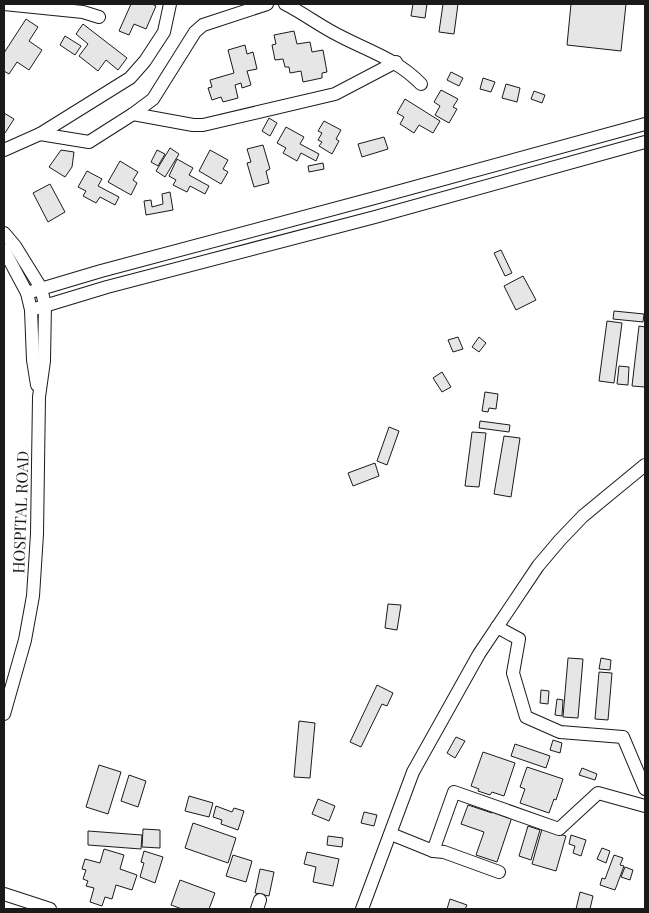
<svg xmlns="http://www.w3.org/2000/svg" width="649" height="913" viewBox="0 0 649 913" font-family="'Playfair Display',serif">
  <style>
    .building { fill: #e6e6e6; stroke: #1a1a1a }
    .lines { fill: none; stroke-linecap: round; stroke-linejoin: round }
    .minor-casing { stroke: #1a1a1a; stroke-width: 14 }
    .minor { stroke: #fff; stroke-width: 12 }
    .labels { text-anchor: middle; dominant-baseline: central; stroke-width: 4; stroke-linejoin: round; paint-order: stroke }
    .street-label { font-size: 16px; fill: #1a1a1a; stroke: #fff }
  </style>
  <rect width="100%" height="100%" fill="#fff"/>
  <g class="building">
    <path d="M131,4h21l4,2 -10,23 -12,-5 -5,11 -10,-4z"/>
    <path d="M413,4h14l-2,14 -14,-2z"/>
    <path d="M443,4h15l-4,30 -15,-2z"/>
    <path d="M571,4h55l-5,47 -54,-6z"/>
    <path d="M26,19l12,8 -9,14 13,9 -13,20 -12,-8 -8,12 -5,-3v-18z"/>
    <path d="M83,24l44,34 -9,12 -12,-10 -8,11 -19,-15 9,-12 -12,-10z"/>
    <path d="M294,31l3,13 13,-2 2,10 11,-2 4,22 -5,1v5l-19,4 -2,-11 -11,2 -1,-6h-4l-2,-8 -8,1 -3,-15 4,-1 -2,-9z"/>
    <path d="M65,36l16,10 -6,9 -15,-10z"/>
    <path d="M245,45l2,9 6,-2 4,17 -10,2 4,14 -9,3 -1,-5 -6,2 3,13 -15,4 -2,-5 -9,3 -4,-12 4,-1 -2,-7 24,-7 -6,-23z"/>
    <path d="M451,72l12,6 -4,8 -12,-6z"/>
    <path d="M483,78l12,4 -4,10 -11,-3z"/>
    <path d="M506,84l14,4 -3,14 -15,-4z"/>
    <path d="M441,90l17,9 -5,8 4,2 -8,14 -14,-8 5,-9 -6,-4z"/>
    <path d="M534,91l11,4 -3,8 -11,-4z"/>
    <path d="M405,99l35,22 -7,12 -14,-8 -5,8 -14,-9 4,-7 -7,-4z"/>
    <path d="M4,113l10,6 -9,14 -1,-1z"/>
    <path d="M269,118l8,5 -7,13 -8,-5z"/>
    <path d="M324,121l17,9 -5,9 3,2 -7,13 -13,-8 3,-4 -4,-2 4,-7 -4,-2z"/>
    <path d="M286,127l18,10 -4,7 19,10 -3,7 -15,-8 -4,8 -14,-8 3,-5 -9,-5z"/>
    <path d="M384,137l4,12 -26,8 -4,-13z"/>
    <path d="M263,145l7,24 -4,2 3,12 -15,4 -7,-24 4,-1 -4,-13z"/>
    <path d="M170,148l9,6 -14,23 -9,-6z"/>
    <path d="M61,150l13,2 -2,15 -7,10 -16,-10z"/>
    <path d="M157,150l8,4 -7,12 -7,-4z"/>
    <path d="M210,150l18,10 -5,9 5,3 -7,12 -22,-13z"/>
    <path d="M177,159l16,9 -4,7 20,11 -4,8 -15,-8 -3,6 -14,-7 3,-5 -7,-4z"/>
    <path d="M120,161l18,11 -5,8 4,3 -6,12 -23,-13z"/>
    <path d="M323,163l1,6 -15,3 -1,-6z"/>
    <path d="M87,171l15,8 -4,7 21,11 -4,8 -15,-8 -4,6 -13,-7 3,-5 -8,-4z"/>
    <path d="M50,184l15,28 -17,10 -15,-29z"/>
    <path d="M170,192l3,18 -27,5 -2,-14 7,-1 1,7 11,-3 -1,-10z"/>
    <path d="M501,250l11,23 -7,3 -11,-23z"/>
    <path d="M523,276l13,24 -20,10 -12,-24z"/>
    <path d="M614,311l30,3 -1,8 -30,-3z"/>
    <path d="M607,321l15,2 -8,60 -15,-2z"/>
    <path d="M639,326l6,1v60l-13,-1z"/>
    <path d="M458,337l5,12 -10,3 -5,-12z"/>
    <path d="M479,337l7,6 -7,9 -7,-5z"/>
    <path d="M619,366l10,1 -1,18 -11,-1z"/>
    <path d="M442,372l9,15 -9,5 -9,-14z"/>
    <path d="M485,392l13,2 -2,15 -7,-1 -1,4 -6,-1z"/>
    <path d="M480,421l30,4 -1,7 -30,-4z"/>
    <path d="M389,427l10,4 -12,34 -10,-4z"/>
    <path d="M472,432l14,1 -7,54 -14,-1z"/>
    <path d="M504,436l16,2 -9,59 -17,-3z"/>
    <path d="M375,463l4,13 -26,10 -5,-13z"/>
    <path d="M388,604l13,1 -4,25 -12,-2z"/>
    <path d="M568,658l15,1 -5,59 -15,-1z"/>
    <path d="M601,658l10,2 -1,10 -11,-1z"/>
    <path d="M599,672l13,1 -4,47 -13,-1z"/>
    <path d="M377,685l16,8 -6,13 -5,-2 -21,43 -11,-5z"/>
    <path d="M541,690l8,1 -1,13 -8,-1z"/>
    <path d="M557,699l6,1 -1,16 -7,-1z"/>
    <path d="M299,721l16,2 -5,55 -16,-1z"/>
    <path d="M456,737l9,4 -10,17 -8,-5z"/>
    <path d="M553,740l9,3 -2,10 -10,-3z"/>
    <path d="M515,744l35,12 -4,12 -35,-12z"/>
    <path d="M483,752l32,11 -11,33 -12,-4 -2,3 -12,-4 1,-2 -8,-3z"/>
    <path d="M99,765l22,7 -13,42 -22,-7z"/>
    <path d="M527,767l36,12 -7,21 -2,-1 -5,14 -29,-10 5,-14 -5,-2z"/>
    <path d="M582,768l15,6 -2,6 -16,-5z"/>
    <path d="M129,775l17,6 -8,26 -17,-6z"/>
    <path d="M189,796l24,7 -4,14 -24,-6z"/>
    <path d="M318,799l17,7 -6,15 -17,-7z"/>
    <path d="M468,805l24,8 2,-5 19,6 -16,48 -21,-7 8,-23 -23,-8z"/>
    <path d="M216,806l16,6 2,-4 10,3 -6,19 -17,-6 1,-4 -9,-3z"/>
    <path d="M364,812l13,3 -3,11 -13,-3z"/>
    <path d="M193,823l43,15 -8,25 -43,-15z"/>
    <path d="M528,826l12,4 -9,30 -12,-4z"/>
    <path d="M143,829l17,1v18l-18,-1z"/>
    <path d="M542,829l24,7 -10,35 -24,-7z"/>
    <path d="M88,831l54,4 -1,14 -53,-4z"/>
    <path d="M571,835l15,5 -5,16 -8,-3 2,-7 -6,-2z"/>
    <path d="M328,836l15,2 -1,9 -15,-2z"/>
    <path d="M602,848l8,3 -4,12 -9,-4z"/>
    <path d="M104,849l20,6 -4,14 17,6 -5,15 -16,-5 -4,14 -7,-2 -3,9 -12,-4 4,-14 -8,-2 2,-5 -5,-2 3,-9 -4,-1 3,-10 15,4z"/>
    <path d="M144,851l19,6 -8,26 -15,-6 4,-14 -3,-1z"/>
    <path d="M307,852l32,7 -6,27 -20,-4 3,-15 -12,-3z"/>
    <path d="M233,855l19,6 -6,21 -20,-6z"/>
    <path d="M614,855l9,3 -3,7 4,1 -9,24 -15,-5 2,-7 3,1z"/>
    <path d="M625,867l8,3 -3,10 -9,-3z"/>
    <path d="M260,869l14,3 -5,24 -14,-3z"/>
    <path d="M180,880l35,13 -6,16h-27l-11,-4z"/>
    <path d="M580,892l13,4 -3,13h-14z"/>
    <path d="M450,899l17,6 -2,4h-18z"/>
  </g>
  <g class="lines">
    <defs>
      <g id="minor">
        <path d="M4,4l79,8 16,5"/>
        <path d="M285,4c18,9 35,22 53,31 30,16 59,24 83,49"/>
        <path d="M133,114l60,11h10l132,-31 61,-32"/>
        <path d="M40,134l49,8 44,-28 20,-15 42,-67 8,-7 64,-21"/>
        <path d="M4,150l36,-16 90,-56 15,-17 19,-29 6,-28"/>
        <path d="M4,233l11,13 26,42 4,17 -1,56 -5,36 -2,137 -4,62 -8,44 -21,74"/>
        <path d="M4,250l23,43 4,17 2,50 4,25"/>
        <path d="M27,293l74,-22 270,-72 274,-75"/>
        <path d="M31,310l76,-23 268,-70 270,-75"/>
        <path d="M497,627l22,12 -6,34 13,44 34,15 63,5 22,52"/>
        <path d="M391,834l42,17 21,-59 105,37 39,-36 47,13"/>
        <path d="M433,851l11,1 55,20"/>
        <path d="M4,894l46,15"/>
        <path d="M257,909l3,-9"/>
        <path d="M362,909l51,-137 66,-118 59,-88 22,-26 23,-24 62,-51"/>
      </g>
    </defs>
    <use href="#minor" class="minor-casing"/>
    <use href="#minor" class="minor"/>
  </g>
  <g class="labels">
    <g class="street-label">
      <text transform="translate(20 512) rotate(-88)">HOSPITAL ROAD</text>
    </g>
  </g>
  <rect width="649" height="913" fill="none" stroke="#1a1a1a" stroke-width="10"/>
</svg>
